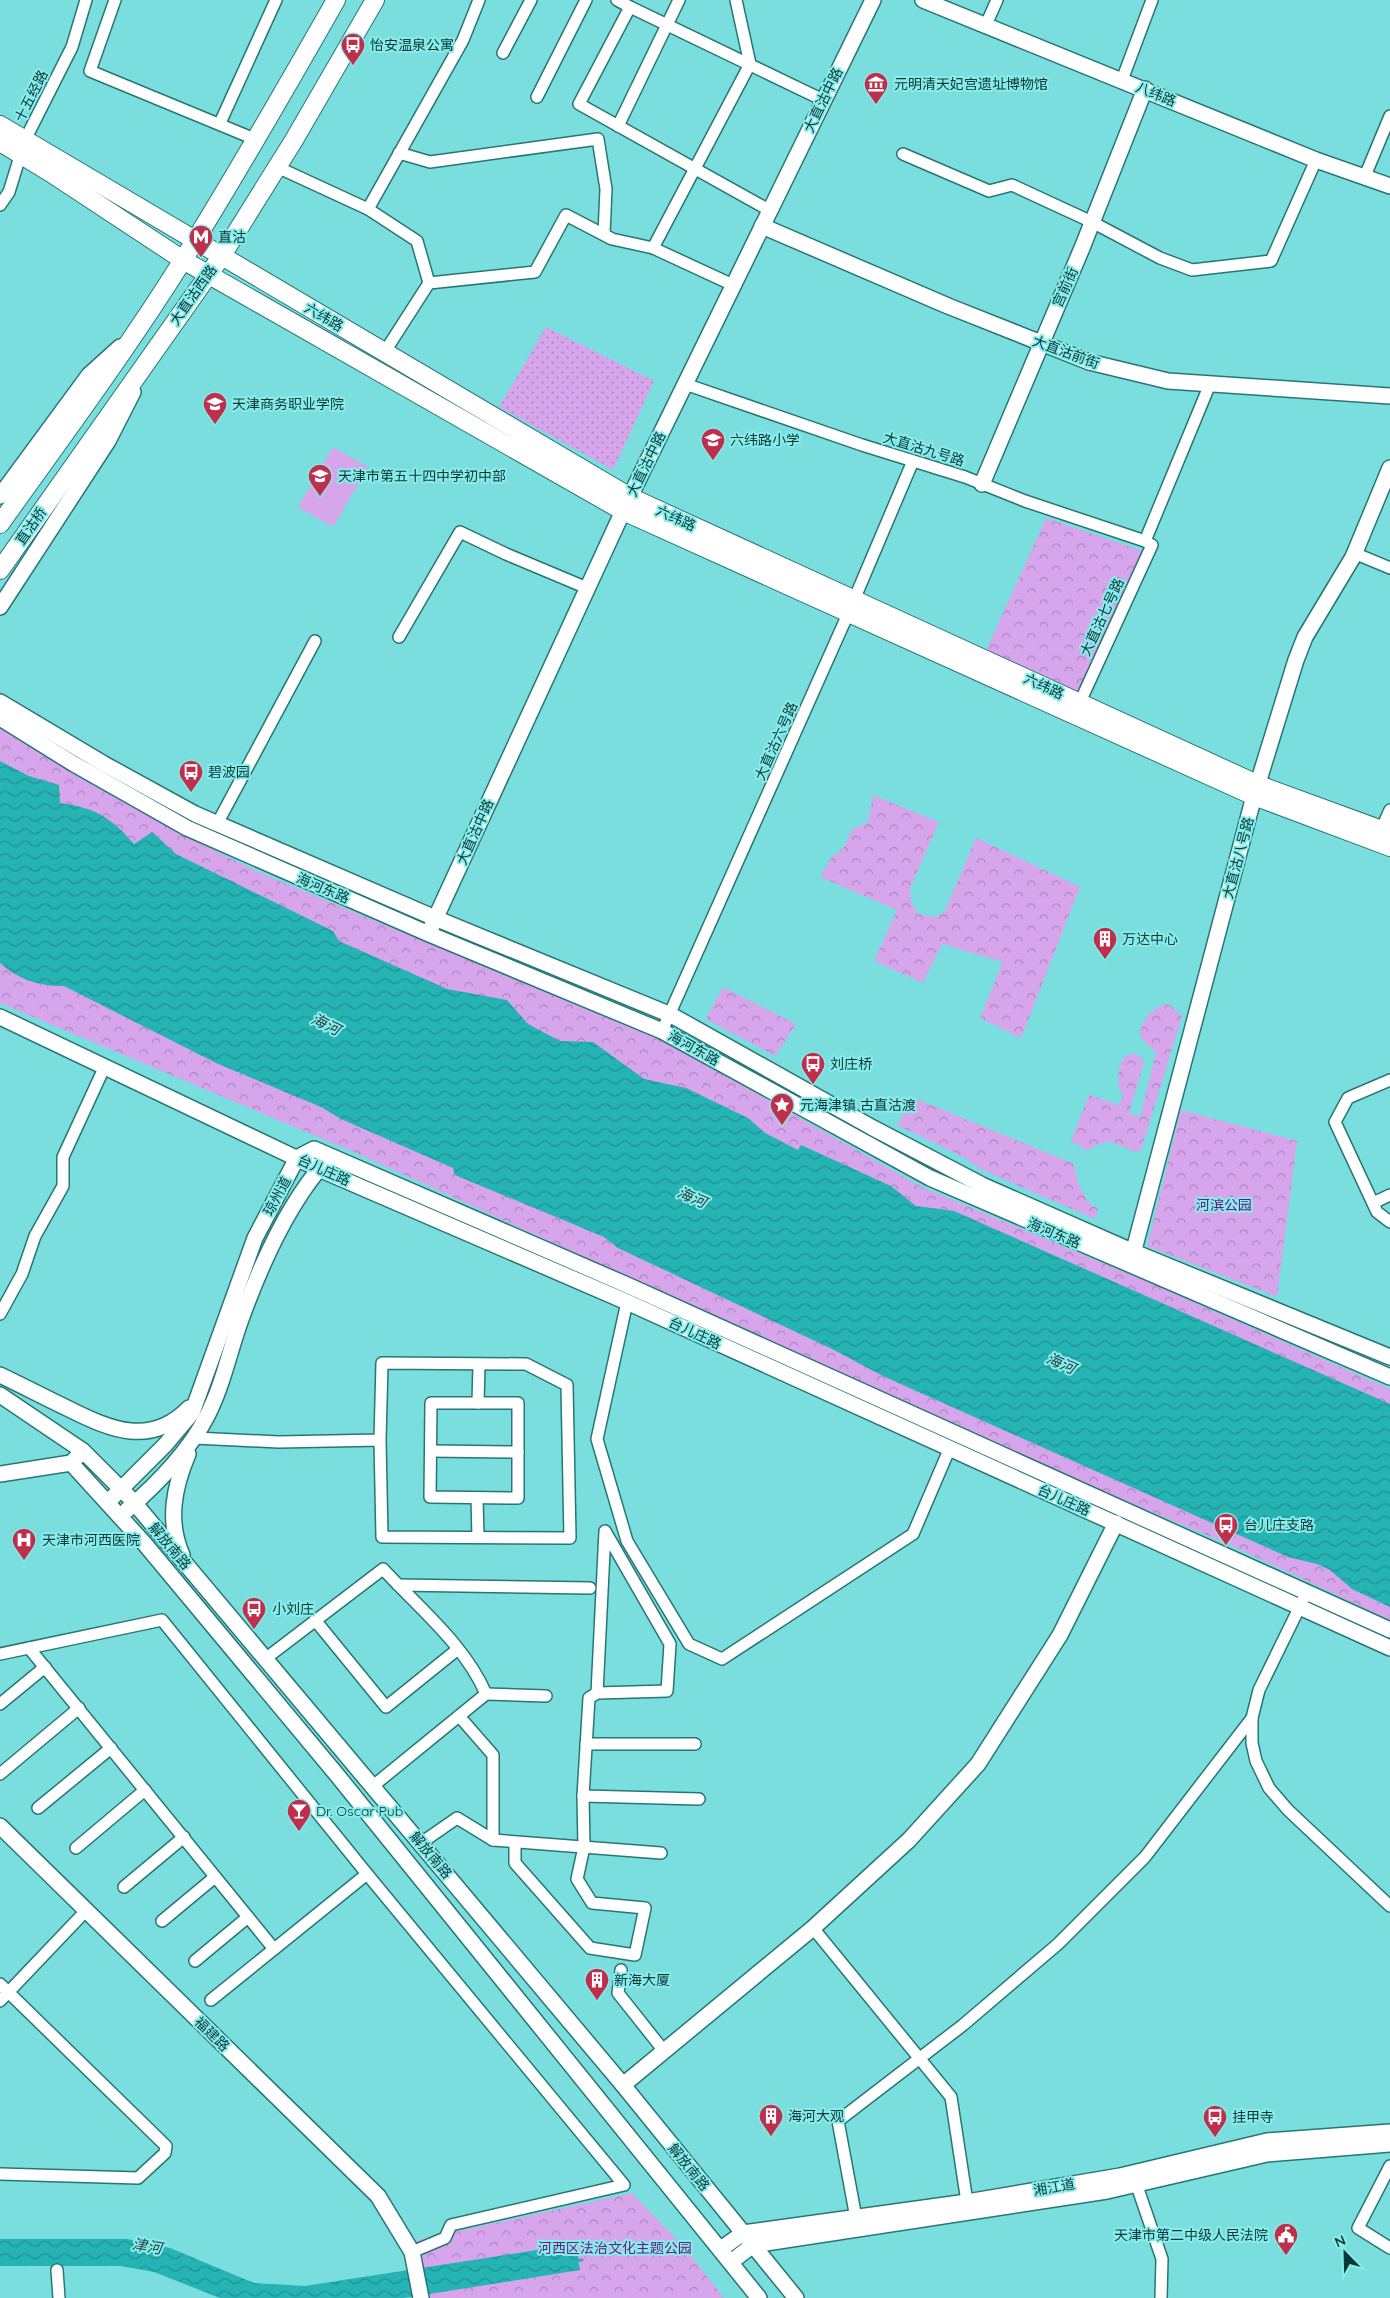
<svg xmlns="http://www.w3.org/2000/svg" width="1390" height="2298" viewBox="0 0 1390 2298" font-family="Quicksand,'Noto Sans SC',sans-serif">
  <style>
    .grass { fill: url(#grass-dots) }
    .forest { fill: url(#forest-crowns) }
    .pitch { fill: #d6a5ec }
    .water { fill: url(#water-waves) }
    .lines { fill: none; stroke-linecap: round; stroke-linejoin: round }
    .stream { stroke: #25b3b4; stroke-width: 3 }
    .street-casing { stroke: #277676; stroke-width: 14 }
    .secondary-casing { stroke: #277676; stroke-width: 18 }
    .primary-casing { stroke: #277676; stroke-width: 20 }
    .street { stroke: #fff; stroke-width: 11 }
    .secondary { stroke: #fff; stroke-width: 15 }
    .primary { stroke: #fff; stroke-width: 18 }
    .labels { text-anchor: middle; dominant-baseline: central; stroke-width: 4; stroke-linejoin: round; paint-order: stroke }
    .poi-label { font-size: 14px; fill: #0a3838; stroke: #88eceb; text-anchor: start }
    .street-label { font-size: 14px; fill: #0a3838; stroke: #88eceb }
    .park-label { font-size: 14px; fill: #691a84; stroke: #88eceb }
    .water-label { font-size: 15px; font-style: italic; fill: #1f3b3b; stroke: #88eceb }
  </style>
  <defs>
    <pattern id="grass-dots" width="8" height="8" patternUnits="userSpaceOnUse" patternTransform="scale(1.25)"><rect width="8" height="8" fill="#d6a5ec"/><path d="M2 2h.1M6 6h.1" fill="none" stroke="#ac87c0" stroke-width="1.8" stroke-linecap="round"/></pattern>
    <pattern id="forest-crowns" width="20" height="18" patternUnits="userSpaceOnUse" patternTransform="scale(1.25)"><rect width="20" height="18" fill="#d6a5ec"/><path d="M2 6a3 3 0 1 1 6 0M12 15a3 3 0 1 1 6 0" fill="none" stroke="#ac87c0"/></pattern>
    <pattern id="water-waves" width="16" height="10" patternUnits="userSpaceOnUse" patternTransform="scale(1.25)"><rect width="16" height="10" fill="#25b3b4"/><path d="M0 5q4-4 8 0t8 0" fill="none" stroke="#1e9393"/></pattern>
  </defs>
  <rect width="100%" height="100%" fill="#7adede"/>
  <path class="grass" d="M546,327l108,54 -41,89 -114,-63z"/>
  <g class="forest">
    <path d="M1046,518l97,33 -65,142 -93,-40z"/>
    <path d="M0,727c86,53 172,105 263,147l402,168 257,145 235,99 233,103v231l-162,-76 -209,-88 -665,-304 -354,-149z"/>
    <path d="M873,795l66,27 -29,66 1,13 7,13 19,3 8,-6 31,-73 104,49 -59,151 -41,-20 23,-56 -61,-18 -19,39 -49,-22 23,-51 -77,-33 12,-20 12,-10 8,-17 16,-8z"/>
    <path d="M723,987l73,37 -21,32 -69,-37z"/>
    <path d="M1164,1004l6,1 12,11 -41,134 -5,2 -27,-11 -15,5 -6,5 -17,-10 18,-46 30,10 4,-10c-8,-14 -5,-23 0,-37l9,-5 8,3 4,6 -15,51 11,4 16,-65 -16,-15c0,-16 10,-27 24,-33z"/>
    <path d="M912,1097l162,67c3,16 8,37 24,45l-3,10 -115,-50 -15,-11 -68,-33z"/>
    <path d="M1181,1110l116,31 -20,156 -130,-51z"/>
    <path d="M632,2193l52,54 40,51h-298l-13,-57z"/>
  </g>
  <path class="pitch" d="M333,447l35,20 -35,60 -35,-20z"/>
  <g class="water">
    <path d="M0,761l29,15 30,9 1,18c35,5 51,14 74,41l18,-12 24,22 157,77 6,10 108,48 60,11 21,24 32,17 33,1 51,37 42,9 62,30 17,15 33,17 3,-5 90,41 25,20 38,5 436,193v203l-38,-18 -22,-19 -13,-6 -29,-7 -403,-180 -53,-28 -214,-101 -14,-11 -149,-62 -2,-7 -112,-49 -20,-12 -105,-44 -152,-77c-23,1 -47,-7 -64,-23z"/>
    <path d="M0,2239h127l43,9 84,35 51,3 245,-38h26l4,22 -176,28h-184l-66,-26 -33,-6h-121z"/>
  </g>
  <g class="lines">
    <path class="stream" d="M575,2261l7,-1"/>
    <defs>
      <g id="street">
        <path d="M115,0l-25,71 167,69"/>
        <path d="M617,0l13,7 -51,97 190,106"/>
        <path d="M630,7l193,93"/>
        <path d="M985,27l12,-27"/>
        <path d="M503,53l28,-53"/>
        <path d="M1122,80l30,-80"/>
        <path d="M537,97l49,-97"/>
        <path d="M220,123l56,-123"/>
        <path d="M618,126l61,-126"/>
        <path d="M399,153l31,9 168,-23 8,50 -2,45"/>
        <path d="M903,154l86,37 23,-6 80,37 68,36 32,12 79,-9 45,-101"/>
        <path d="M277,167l91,42 49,32 12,42"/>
        <path d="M1365,176l25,-60"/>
        <path d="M0,205l9,-13 16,-52 47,-93 14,-47"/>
        <path d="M368,209l95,-169 16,-40"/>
        <path d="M653,248l97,-184 -14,-64"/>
        <path d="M384,353l45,-70 106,-11 31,-57 46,24 41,9 80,37"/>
        <path d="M685,384l177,61 103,32 60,24 120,40 7,4 -72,157"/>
        <path d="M1145,541l65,-157"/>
        <path d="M1354,553l36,15"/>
        <path d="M399,637l61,-105 46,22 81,34"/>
        <path d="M217,824l98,-183"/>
        <path d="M1381,830l9,-20"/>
        <path d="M662,1031l186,-417 65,-153"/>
        <path d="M1390,1080l-42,18 -13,24 42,90 13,10"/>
        <path d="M1373,1203l17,-8"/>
        <path d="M627,1302l-30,137 30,102 62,103 33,15 191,-125 36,-84"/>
        <path d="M0,1314l22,-40 13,-38 28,-50v-29l42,-91"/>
        <path d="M431,1403h87v95l-88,-1z"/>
        <path d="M478,1403l1,-39"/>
        <path d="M195,1438l84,4 101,-2 2,97 188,1 -3,-153 -41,-21 -144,-1 -2,77"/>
        <path d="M431,1451l87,1"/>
        <path d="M477,1498l1,39"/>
        <path d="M398,1585l192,3"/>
        <path d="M1303,1600l-44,90 -7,28v25l4,18 13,27 19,22 102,96"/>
        <path d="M315,1620l71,87 72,-58"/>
        <path d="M29,1648l245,301"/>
        <path d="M0,1654l162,-34 205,254 257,311 -173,40 -6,13 -33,14"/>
        <path d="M265,1659l118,-90c36,39 82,76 103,125l-113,92"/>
        <path d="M486,1694l60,2"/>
        <path d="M0,1704l45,-37"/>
        <path d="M459,1716l34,39v85"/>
        <path d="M586,1744h109"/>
        <path d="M0,1774l79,-66"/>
        <path d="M583,1796l116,3"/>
        <path d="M38,1808l73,-60"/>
        <path d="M515,1842v21l75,85 45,7 10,-47 -53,-5 -15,-24 7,-32 -1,-51 6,-98 8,-5 8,-162 65,113 -3,47 -70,2"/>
        <path d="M421,1843l36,-25 36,22 168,13"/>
        <path d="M76,1848l69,-58"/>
        <path d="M124,1887l60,-50"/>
        <path d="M162,1921l53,-44"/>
        <path d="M813,1928l138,169 16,105"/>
        <path d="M195,1961l53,-44"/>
        <path d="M621,1970l-3,23 46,58"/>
        <path d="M0,1984l166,162 -1,7 -27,25 -138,-4"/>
        <path d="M211,2000l156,-126"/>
        <path d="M0,2001l80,-84"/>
        <path d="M1390,2166l-32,62 32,20"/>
        <path d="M1137,2186l25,73 -1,39"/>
        <path d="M856,2218l-18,-97 125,-96 95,-81 87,-87 107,-139"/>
        <path d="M57,2270l2,28"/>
      </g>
      <g id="secondary">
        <path d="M923,0l393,160 74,26"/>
        <path d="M762,226l186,80 141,56 79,19 222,15"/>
        <path d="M982,484l100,-236 63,-159"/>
        <path d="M0,496l89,-121 31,-28"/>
        <path d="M0,607l108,-166 25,-49"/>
        <path d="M0,702l104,62 91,50 240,104 236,97 202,113 109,57 152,67 256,105"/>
        <path d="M0,718l74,46 113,64 242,106 233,97 268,147 460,199"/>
        <path d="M431,928l192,-417 250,-511"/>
        <path d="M0,1017l319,152 308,133 763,346"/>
        <path d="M1131,1261l123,-465 42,-136 9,-23 48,-80 37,-89"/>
        <path d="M0,1375c23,11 46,23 69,34 42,21 82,38 120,-1"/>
        <path d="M0,1395l83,56 49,49 491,585 173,213"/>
        <path d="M71,1463l73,80 193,232 422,523"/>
        <path d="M0,1474l71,-11 7,-7"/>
        <path d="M108,1502l57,-57 27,-32 63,-175 42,-80 17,-9 313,136 763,345"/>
        <path d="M127,1510c30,-26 60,-56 79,-92 16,-30 23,-65 34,-96 19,-53 48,-119 86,-161"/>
        <path d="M182,1555c-15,-34 -8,-68 6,-101"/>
        <path d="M0,1826l378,370 34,56 9,46"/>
        <path d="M623,2085l190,-157 96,-88 69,-76 82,-129 56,-112"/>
        <path d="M721,2249l22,-16 224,-31 153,-26 147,-35 123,-9"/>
        <path d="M731,2262l22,-17 354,-54 160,-37 123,-10"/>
      </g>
      <g id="primary">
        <path d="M0,125l630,372 629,288 131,48"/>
        <path d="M0,142l51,31 132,87 440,251 631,285 136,51"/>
        <path d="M0,524c62,-87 126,-173 183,-264 53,-85 103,-172 153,-260"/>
        <path d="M0,570l221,-313 73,-117 81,-140"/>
      </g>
    </defs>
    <use href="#street" class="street-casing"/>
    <use href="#secondary" class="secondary-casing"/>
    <use href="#primary" class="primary-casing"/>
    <use href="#street" class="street"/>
    <use href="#secondary" class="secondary"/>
    <use href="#primary" class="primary"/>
  </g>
  <defs>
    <symbol id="bus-pin" viewBox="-11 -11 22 30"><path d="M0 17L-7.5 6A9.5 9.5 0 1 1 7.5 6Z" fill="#bf2e4a" stroke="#88eceb"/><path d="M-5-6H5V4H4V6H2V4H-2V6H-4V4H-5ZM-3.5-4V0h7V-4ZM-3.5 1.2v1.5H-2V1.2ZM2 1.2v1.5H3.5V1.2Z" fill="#fff"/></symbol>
    <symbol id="museum-pin" viewBox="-11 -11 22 30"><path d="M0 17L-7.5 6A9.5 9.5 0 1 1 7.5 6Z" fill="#bf2e4a" stroke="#88eceb"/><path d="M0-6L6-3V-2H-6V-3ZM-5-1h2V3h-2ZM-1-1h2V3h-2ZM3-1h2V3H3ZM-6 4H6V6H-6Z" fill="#fff"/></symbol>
    <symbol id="metro-pin" viewBox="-11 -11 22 30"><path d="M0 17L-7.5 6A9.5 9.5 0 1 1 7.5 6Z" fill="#bf2e4a" stroke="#88eceb"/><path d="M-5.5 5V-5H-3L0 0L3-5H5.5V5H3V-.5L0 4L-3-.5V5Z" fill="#fff"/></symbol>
    <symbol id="school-pin" viewBox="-11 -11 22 30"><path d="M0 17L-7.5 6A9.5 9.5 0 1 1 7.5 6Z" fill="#bf2e4a" stroke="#88eceb"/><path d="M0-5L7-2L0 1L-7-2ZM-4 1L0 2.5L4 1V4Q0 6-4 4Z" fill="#fff"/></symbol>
    <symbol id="building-pin" viewBox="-11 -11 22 30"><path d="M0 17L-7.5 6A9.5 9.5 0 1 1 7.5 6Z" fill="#bf2e4a" stroke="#88eceb"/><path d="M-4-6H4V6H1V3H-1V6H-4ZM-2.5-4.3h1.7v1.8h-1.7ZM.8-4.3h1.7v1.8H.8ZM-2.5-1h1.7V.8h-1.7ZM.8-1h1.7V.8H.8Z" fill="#fff"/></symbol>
    <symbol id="sight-pin" viewBox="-11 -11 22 30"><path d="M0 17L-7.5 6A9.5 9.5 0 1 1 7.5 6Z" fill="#bf2e4a" stroke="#88eceb"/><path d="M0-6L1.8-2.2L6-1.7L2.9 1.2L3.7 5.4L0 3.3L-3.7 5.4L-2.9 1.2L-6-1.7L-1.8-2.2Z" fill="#fff"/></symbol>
    <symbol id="hospital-pin" viewBox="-11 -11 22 30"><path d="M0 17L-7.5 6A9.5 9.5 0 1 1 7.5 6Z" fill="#bf2e4a" stroke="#88eceb"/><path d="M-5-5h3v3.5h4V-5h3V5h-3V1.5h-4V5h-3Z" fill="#fff"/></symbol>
    <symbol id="bar-pin" viewBox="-11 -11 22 30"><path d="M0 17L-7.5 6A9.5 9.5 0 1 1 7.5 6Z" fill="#bf2e4a" stroke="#88eceb"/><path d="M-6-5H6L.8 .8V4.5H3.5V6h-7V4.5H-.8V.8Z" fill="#fff"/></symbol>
    <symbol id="civic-pin" viewBox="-11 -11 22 30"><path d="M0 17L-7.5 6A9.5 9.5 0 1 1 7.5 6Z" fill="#bf2e4a" stroke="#88eceb"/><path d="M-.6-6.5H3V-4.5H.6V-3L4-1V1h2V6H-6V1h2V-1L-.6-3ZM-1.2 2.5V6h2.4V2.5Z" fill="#fff"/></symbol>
  </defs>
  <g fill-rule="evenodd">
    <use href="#bus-pin" x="339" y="31" width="28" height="38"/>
    <use href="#museum-pin" x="862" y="70" width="28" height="38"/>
    <use href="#metro-pin" x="187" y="223" width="28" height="38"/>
    <use href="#school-pin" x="201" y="390" width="28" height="38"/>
    <use href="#school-pin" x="699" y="426" width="28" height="38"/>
    <use href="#school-pin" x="306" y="462" width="28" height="38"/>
    <use href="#bus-pin" x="177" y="758" width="28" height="38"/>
    <use href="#building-pin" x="1091" y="925" width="28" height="38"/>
    <use href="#bus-pin" x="799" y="1050" width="28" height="38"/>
    <use href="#sight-pin" x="768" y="1091" width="28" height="38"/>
    <use href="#bus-pin" x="1212" y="1511" width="28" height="38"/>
    <use href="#hospital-pin" x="10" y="1526" width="28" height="38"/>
    <use href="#bus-pin" x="240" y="1595" width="28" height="38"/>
    <use href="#bar-pin" x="285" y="1797" width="28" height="38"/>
    <use href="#building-pin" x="583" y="1966" width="28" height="38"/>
    <use href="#building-pin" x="757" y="2102" width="28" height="38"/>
    <use href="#bus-pin" x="1201" y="2103" width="28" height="38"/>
    <use href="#civic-pin" x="1272" y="2221" width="28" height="38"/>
  </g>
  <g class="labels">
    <g class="poi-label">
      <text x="370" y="45">怡安温泉公寓</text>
      <text x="894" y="84">元明清天妃宫遗址博物馆</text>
      <text x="218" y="237">直沽</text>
      <text x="232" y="404">天津商务职业学院</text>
      <text x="730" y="440">六纬路小学</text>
      <text x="338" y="476">天津市第五十四中学初中部</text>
      <text x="208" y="772">碧波园</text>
      <text x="1122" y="939">万达中心</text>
      <text x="830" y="1064">刘庄桥</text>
      <text x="800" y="1105">元海津镇 古直沽渡</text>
      <text x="1244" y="1525">台儿庄支路</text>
      <text x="42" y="1540">天津市河西医院</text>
      <text x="272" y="1609">小刘庄</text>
      <text x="316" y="1811">Dr. Oscar Pub</text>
      <text x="614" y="1980">新海大厦</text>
      <text x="788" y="2116">海河大观</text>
      <text x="1232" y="2117">挂甲寺</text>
      <text x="1268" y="2235" text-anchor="end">天津市第二中级人民法院</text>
    </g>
    <g class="street-label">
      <text transform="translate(1156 94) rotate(22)">八纬路</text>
      <text transform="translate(31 96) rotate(-63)">十五经路</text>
      <text transform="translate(823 100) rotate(-64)">大直沽中路</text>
      <text transform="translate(1065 287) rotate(-66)">宫前街</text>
      <text transform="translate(193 295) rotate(-55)">大直沽西路</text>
      <text transform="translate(324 317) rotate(30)">六纬路</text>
      <text transform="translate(1066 352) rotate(20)">大直沽前街</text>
      <text transform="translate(924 449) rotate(17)">大直沽九号路</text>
      <text transform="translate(646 464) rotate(-64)">大直沽中路</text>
      <text transform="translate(676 518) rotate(24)">六纬路</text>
      <text transform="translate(31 526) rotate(-55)">直沽桥</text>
      <text transform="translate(1102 617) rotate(-65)">大直沽七号路</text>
      <text transform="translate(1044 686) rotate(25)">六纬路</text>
      <text transform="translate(776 741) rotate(-66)">大直沽六号路</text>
      <text transform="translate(475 832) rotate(-66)">大直沽中路</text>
      <text transform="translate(1238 858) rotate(-75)">大直沽八号路</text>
      <text transform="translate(323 888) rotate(23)">海河东路</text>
      <text transform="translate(694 1048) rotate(29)">海河东路</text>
      <text transform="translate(324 1170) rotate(24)">台儿庄路</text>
      <text transform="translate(277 1196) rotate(-62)">琼州道</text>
      <text transform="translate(1054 1233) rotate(23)">海河东路</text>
      <text transform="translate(695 1333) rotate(25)">台儿庄路</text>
      <text transform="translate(1064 1500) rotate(24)">台儿庄路</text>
      <text transform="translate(170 1546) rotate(50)">解放南路</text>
      <text transform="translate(431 1855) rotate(50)">解放南路</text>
      <text transform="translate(212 2034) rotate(44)">福建路</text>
      <text transform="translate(689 2167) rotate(51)">解放南路</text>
      <text transform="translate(1054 2187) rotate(-10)">湘江道</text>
    </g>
    <g class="park-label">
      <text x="1224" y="1205">河滨公园</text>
      <text x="615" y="2248">河西区法治文化主题公园</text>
    </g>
    <g class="water-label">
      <text transform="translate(326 1024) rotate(26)">海河</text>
      <text transform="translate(692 1197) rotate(24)">海河</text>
      <text transform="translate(1061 1363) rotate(24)">海河</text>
      <text transform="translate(147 2246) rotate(9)">津河</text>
    </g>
  </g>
  <g transform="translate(1345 2253) rotate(337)" stroke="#88eceb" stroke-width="4" paint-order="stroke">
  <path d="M0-4L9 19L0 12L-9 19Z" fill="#0a3838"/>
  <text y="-8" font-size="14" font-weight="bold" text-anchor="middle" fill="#0a3838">N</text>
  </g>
</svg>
